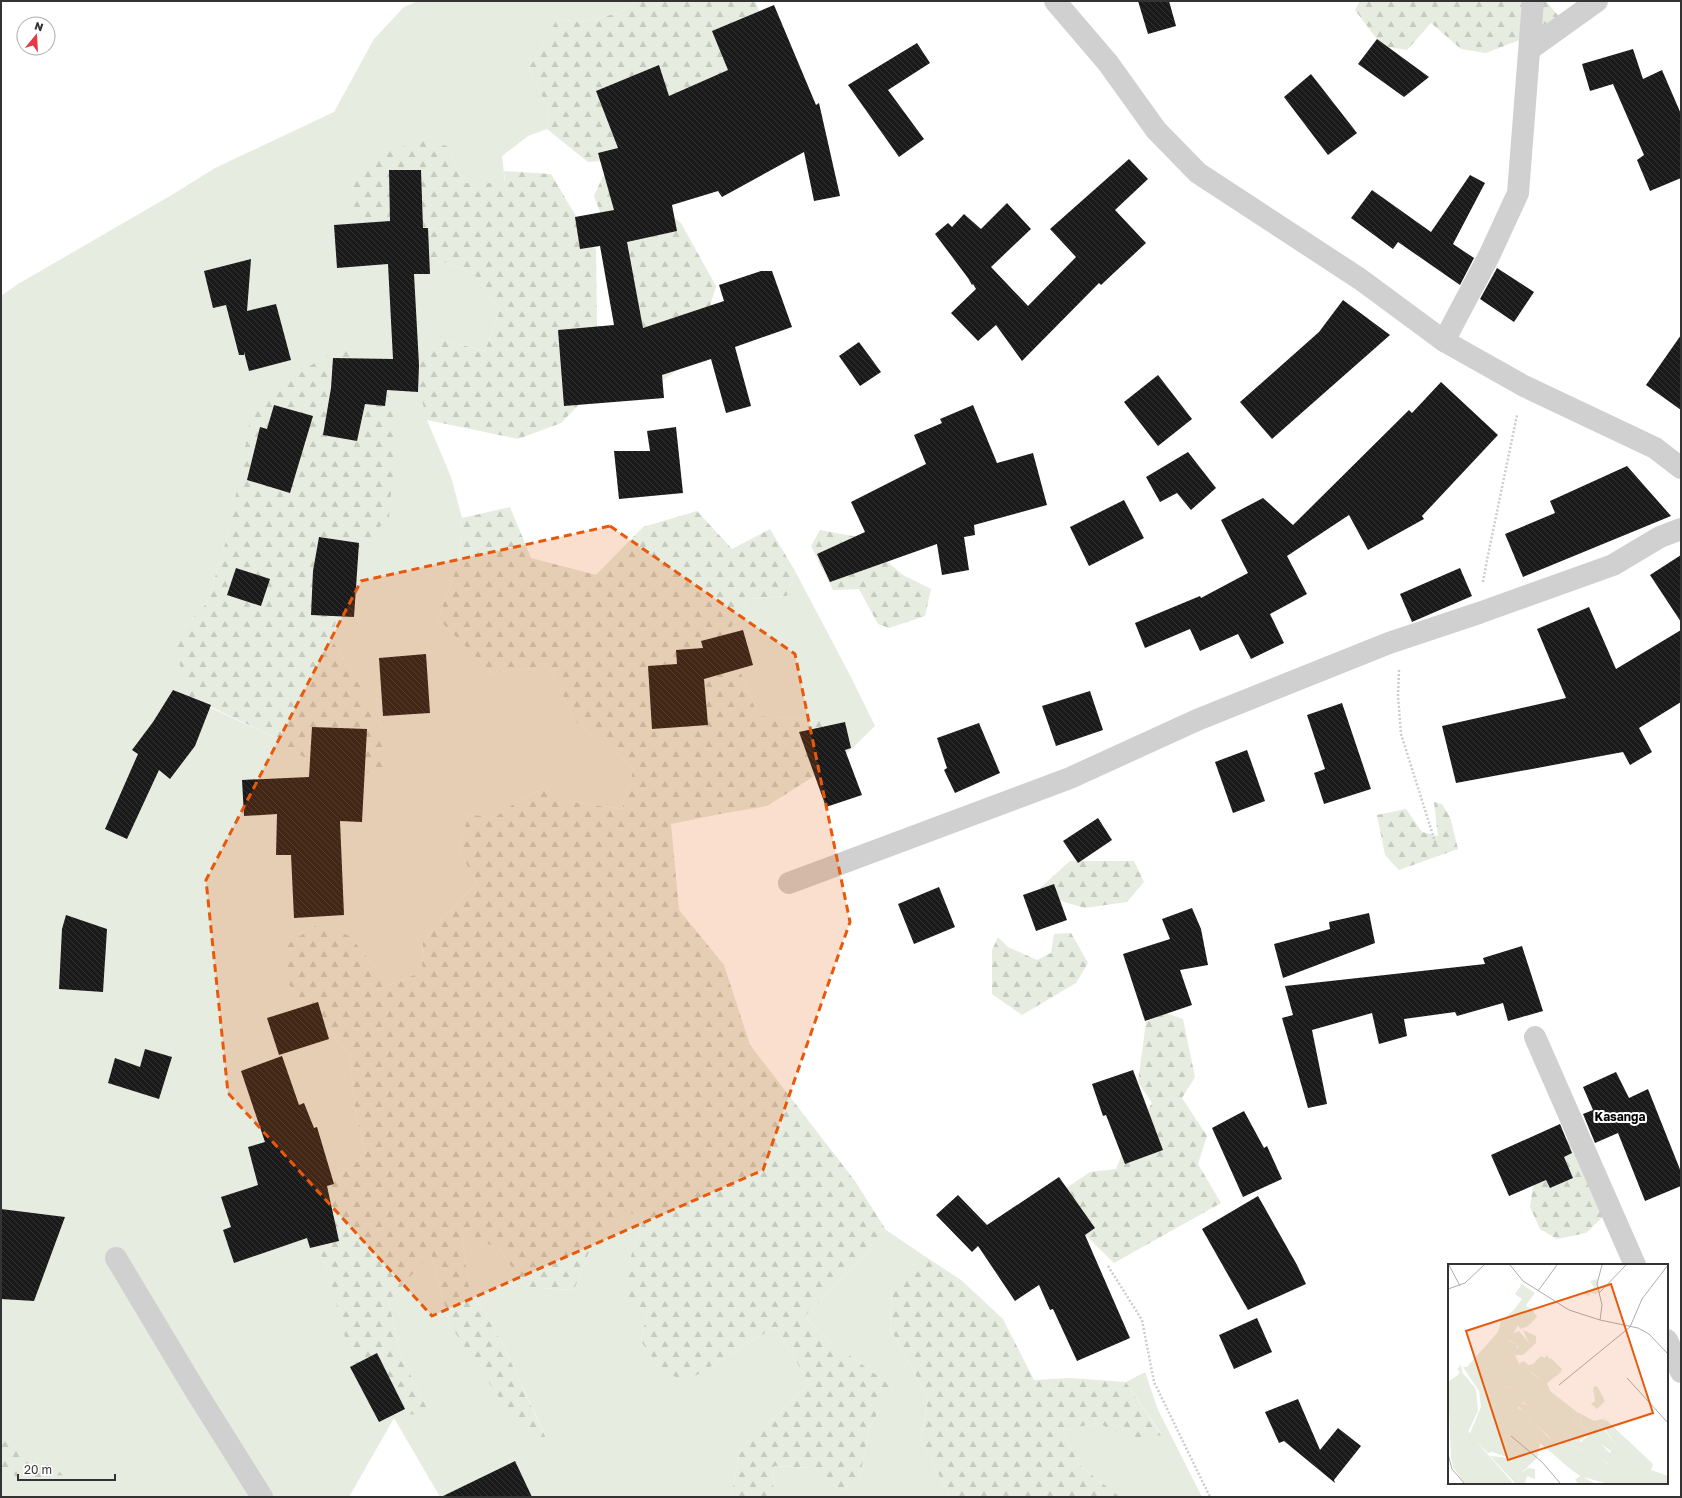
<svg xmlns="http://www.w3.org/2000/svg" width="1682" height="1498" viewBox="0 0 1682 1498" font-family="'Golos Text',sans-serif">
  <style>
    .green { fill: #e6ecdf; fill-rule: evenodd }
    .forest { fill: url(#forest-firs) }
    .building { fill: url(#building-back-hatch) }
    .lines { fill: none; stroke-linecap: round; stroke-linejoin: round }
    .path { stroke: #cdcdcd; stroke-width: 2.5; stroke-dasharray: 2 2; stroke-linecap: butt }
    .minor { stroke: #d0d0d0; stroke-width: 22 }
    .marked { fill: #e8590c; fill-opacity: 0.2; stroke: #e8590c; stroke-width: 3; stroke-dasharray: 8 5; stroke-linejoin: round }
    .labels { text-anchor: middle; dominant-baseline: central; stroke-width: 4; stroke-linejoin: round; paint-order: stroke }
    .quarter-label { font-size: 12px; font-weight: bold; fill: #000; stroke: #fff }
    .inset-road { fill: none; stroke: #adadad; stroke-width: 1 }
    .view { fill: #e8590c; fill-opacity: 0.15; stroke: #e8590c; stroke-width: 2 }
    .inset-edge { fill: none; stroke: #333; stroke-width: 2 }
  </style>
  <defs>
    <pattern id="forest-firs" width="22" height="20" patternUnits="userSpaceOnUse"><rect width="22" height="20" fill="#e6ecdf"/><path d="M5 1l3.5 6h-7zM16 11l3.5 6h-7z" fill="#c6cbc0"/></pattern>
    <pattern id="building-back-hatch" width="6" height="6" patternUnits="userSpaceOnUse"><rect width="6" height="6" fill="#1a1a1a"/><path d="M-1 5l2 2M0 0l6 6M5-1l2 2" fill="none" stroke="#333"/></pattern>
  </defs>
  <rect width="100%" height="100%" fill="#fff"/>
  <g class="green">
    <path d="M418,1h219l-18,12 -38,9 -24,-3 -28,49 19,41 -1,20 -19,7 -26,20 3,27h-41l-17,-37 -37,103 64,25 26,36 -15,41 -46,-12 -12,81 24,57 11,41 -3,43 -21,58 54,54 57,-7 26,55 59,47 -12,41 -44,-6 -36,-14 -27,14 -21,15 -25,-4 -11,34 19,35 -34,35 -20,24 -1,30 -33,13 -39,-49 -67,42 67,77 5,54 11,46 -57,44v24l20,52 100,137 -30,-60 -10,-51 42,-48 19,72 96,112 -43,-92 -35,-61 -6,-49 37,13 26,39 49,3 17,-43 36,-35 17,5 -15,45 18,51 -6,28 43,42 91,-56 35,57 -70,65 -9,48h-291l-46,-79 -45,79h-348v-29l21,12 41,-5 -62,-39v-1140l17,-12 152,-88 45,-28 119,-56 40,-73 30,-32zM229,531l116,49 -13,60 27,44 -17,99 -70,-47 -70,-32 -30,-64 35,-37z"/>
    <path d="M795,571l57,108 23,47 -34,33 -20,-38 -63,-5 -32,-81 23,-36 38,-3z"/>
    <path d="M886,1230l37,25 -31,30 -2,43 38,70 -7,42 29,57h-177l1,-31 40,2 27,23 19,-13 9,-50 24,-41 -69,-50 -19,-21 62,-62z"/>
    <path d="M1145,1372l13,38 44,87h-82l-41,-32 -16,-35 35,-7 38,18 25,-7 -35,-52z"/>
  </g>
  <g class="forest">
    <path d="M637,1h118l10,23 -93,132 -84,6 -41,-33 1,-20 -19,-41 28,-49 24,3 38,-9z"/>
    <path d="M1360,1h186l14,17 -15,12 -59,23 -25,-4 -30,-26 -24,27 -25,-4 -27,-36z"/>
    <path d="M423,141l24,5 17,37h41l-1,-12 47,3 45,76 1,76 27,7 -3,-65 -27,-72 9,-20 32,10 46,37 35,63 -21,72 -51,35 -38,-16 -45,46 -43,16 -91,-19 -16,-63 28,-18 46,12 15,-41 -26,-36 -64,-25 -54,-35 -7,-30 31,-31z"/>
    <path d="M347,345l52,64 -10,108 -40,43 -17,80 27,44 23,56 5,25 -45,18 -70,-47 -82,-39 -18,-57 35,-37 22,-72 22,-115 55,-48z"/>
    <path d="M510,507l21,51 65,17 47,-48 54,-16 35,38 38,-20 25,42 -8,25 -38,3 -23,36 32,81 63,5 20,38 -74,47 -47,8 -49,10 8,86 45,55 26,80 105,136 31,49 -19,24 -62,62 19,21 69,50 -24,41 -9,50 -19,13 -27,-23 -40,-2 -1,31h-42l9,-48 70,-65 -35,-57 -91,56 -27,-19 -16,-23 6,-28 -24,-22 6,-29 15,-45 -17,-5 -36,35 -17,43 -49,-3 -26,-39 -37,-13 6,49 35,61 43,93 -22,-4 -74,-109 -19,-72 -42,48 10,51 30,60 -35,5 -39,-41 -26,-101 -20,-52v-24l57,-44 -11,-46 -5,-54 -67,-77 5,-34 29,-19 33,11 39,49 33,-13 1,-30 20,-24 34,-35 -19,-35 11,-34 25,4 21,-15 27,-14 36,14 44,6 12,-41 -59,-47 -26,-55 -57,7 -54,-54 21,-58 3,-43z"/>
    <path d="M820,530l38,7 45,38 28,14 -6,27 -36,12 -11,-4 -19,-35 -26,1 -22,-44z"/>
    <path d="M1434,802l8,2 8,13 8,32 -59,21 -14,-15 -8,-40 29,-6 16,23 16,4z"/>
    <path d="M1070,861h64l10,21 -17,20 -42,6 -38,-11 -8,-8z"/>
    <path d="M1071,933l17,30 -12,20 -54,32 -30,-21v-44l6,-13 10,10 29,13 14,-7 3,-19z"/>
    <path d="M1166,1013l17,6 12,58 -13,21 25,38 -9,28 23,39 -107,60 -42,-41 -7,-33 25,-17 26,-3 11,-27 25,-39 -14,-21 8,-60z"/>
    <path d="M1553,1136l30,6 24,71 -21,20 -29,6 -17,-10 -10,-22 7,-49z"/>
    <path d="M923,1255l38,25 42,39 31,61 36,-2 56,4 35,53 -25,7 -38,-19 -35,7 16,35 41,32h-170l-29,-57 7,-42 -38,-70 2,-43z"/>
    <path d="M1,1436l63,39 -42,5 -21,-12z"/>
  </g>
  <g class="building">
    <path d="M1138,1h31l7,25 -28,8z"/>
    <path d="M774,5l42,100 3,-2 21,93 -26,5 -10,-49 -82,45 -4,-6 -46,14 5,26 -50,11 16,86 81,-27 -5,-16 42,-14h11l20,56 -57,20 16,59 -25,7 -15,-54 -49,16 2,23 -100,8 -6,-76 56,-5 -14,-79 -20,3 -5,-32 39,-7 -16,-57 20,-5 -22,-57 63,-26 10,31 59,-26 -16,-39z"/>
    <path d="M1377,39l52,38 -25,20 -46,-33z"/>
    <path d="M917,43l13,20 -42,27 36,49 -25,18 -51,-72z"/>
    <path d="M1633,49l10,30 19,-9 19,44v64l-31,13 -13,-31 7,-5 -31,-71 -23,7 -8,-27z"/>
    <path d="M1311,74l46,59 -29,22 -44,-58z"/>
    <path d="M1129,159l19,20 -33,31 31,33 -45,42 -2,-2 -77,78 -26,-36 -18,16 -27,-28 25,-24 -3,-5 -1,1 -4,-7 -33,-44 13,-11 4,4 12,-13 17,15 26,-26 24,26 -40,38 37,39 48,-49 -26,-28z"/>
    <path d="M389,170h32l2,58h5l2,46h-16l5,91 -1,27 -31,-2 -2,16 -20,-2 -8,37 -34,-6 8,-47 2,-30 60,1 -5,-95 -51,4 -3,-43 56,-4z"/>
    <path d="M1470,175l15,8 -32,61 21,14 -14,27 -62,-43 -5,7 -42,-31 21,-28 59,42z"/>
    <path d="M251,259l-4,52 29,-7 15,56 -42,11 -5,-19v3h-5l-13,-50 -13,3 -9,-37z"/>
    <path d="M1497,268l37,24 -20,30 -34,-23z"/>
    <path d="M1343,300l47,35 -118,104 -32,-37 79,-70z"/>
    <path d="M1681,335v75l-35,-25z"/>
    <path d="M859,342l22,30 -21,14 -21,-30z"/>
    <path d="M1158,375l34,44 -34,27 -34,-44z"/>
    <path d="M1441,382l57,53 -76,81 2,3 -56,31 -19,-35 -62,41 20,38 -37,20 14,29 -33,16 -13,-25 -38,17 -10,-22 -45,19 -10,-25 65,-27 1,2 47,-25 -27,-53 42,-22 30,27 116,-115 3,3z"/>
    <path d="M274,405l39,11 -23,77 -43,-13 13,-53 7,2z"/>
    <path d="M973,405l24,58 36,-10 14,52 -73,20 1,10 -11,2 5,33 -27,5 -5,-31 -107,38 -13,-28 48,-22 -14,-30 75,-38 -12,-29 28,-12 -2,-4z"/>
    <path d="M676,427l7,66 -64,6 -5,-48h36l-3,-20z"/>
    <path d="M1188,452l28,36 -25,22 -14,-17 -17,9 -14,-25z"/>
    <path d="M1627,466l44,50 -148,61 -18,-43 50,-21 -5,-12z"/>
    <path d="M1124,500l20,38 -55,28 -19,-39z"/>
    <path d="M319,537l40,6 -5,74 -43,-2 2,-44z"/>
    <path d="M1681,555v67l-31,-47z"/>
    <path d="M236,568l34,11 -9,27 -34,-11z"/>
    <path d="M1460,568l12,28 -60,26 -12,-28z"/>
    <path d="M1589,607l27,62 65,-39v72l-42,26 13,24 -22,13 -7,-13 -167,31 -14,-57 124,-28 -29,-69z"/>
    <path d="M743,630l10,35 -49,14 4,46 -56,4 -4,-63 29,-2 -1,-14 27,-2 -2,-7z"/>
    <path d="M426,654l4,59 -47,3 -4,-58z"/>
    <path d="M173,690l38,15 -16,41 -25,33 -11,-9 -32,69 -22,-10 33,-75 -6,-4 21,-28z"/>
    <path d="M1090,691l13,39 -47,16 -14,-40z"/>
    <path d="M1342,703l29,86 -47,15 -10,-31 11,-4 -18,-54z"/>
    <path d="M845,722l6,26 -6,2 17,45 -36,12 -27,-75z"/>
    <path d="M979,723l21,50 -45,20 -11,-23 3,-2 -10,-30z"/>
    <path d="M312,727l55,2 -5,93 -22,-1 4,94 -50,3 -3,-63h-15l1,-41 -33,2 -2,-36 67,-3z"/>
    <path d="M1247,750l18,51 -32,12 -18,-51z"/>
    <path d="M1098,818l14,22 -34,23 -15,-22z"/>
    <path d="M1054,884l13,36 -31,11 -13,-36z"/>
    <path d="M939,887l16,40 -41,17 -16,-40z"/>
    <path d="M1192,908l9,21 7,36 -28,5 12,35 -47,16 -22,-67 47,-15 -8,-20z"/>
    <path d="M1369,913l6,30 -92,35 -9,-34 56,-15 -1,-7z"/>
    <path d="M66,915l41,14 -4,63 -44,-3 3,-60z"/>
    <path d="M1522,946l21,65 -35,10 -5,-18 -46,13 -2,-4 -51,7 3,17 -28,8 -7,-31 -60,17 15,74 -19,4 -26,-90 11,-3 -8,-29 200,-22 -2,-6z"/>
    <path d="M318,1002l11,37 -50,16 -12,-37z"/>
    <path d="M145,1049l27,8 -13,42 -51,-16 7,-25 25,9z"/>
    <path d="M282,1056l17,49 5,-2 10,25 3,-1 17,57 -7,2 12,55 -29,7 -3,-10 -73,25 -11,-33 8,-3 -10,-30 37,-12 -10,-38 17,-5 -24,-71z"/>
    <path d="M1133,1070l30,80 -38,14 -19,-49 -3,1 -11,-32z"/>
    <path d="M1616,1072l13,26 19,-9 33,83v14l-36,15 -27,-68 -23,10 -12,-29 10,-4 -10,-23z"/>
    <path d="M1244,1111l20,37 3,-2 15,33 -39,18 -31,-69z"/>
    <path d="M1560,1124l12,29 -8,4 9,21 -23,10 -4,-8 -37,16 -18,-41z"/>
    <path d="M1059,1177l36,51 -10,7 45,103 -53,23 -24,-52 -3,1 -11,-25 -24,16 -37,-55 -6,6 -36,-37 22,-20 29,30z"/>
    <path d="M1258,1196l39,69 9,19 -58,26 -46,-81z"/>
    <path d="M1,1209l64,8 -31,84 -33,-2z"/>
    <path d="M1257,1318l15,34 -38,17 -15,-34z"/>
    <path d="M377,1353l28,56 -26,13 -29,-55z"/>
    <path d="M1298,1399l22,51 18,-22 23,18 -27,34 1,3 -51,-42 -5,2 -14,-31z"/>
    <path d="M515,1461l17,36h-91z"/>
  </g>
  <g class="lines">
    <g class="path">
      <path d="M1483,582l4,-22 30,-145"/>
      <path d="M1399,670l-1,26 3,38 36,114"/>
      <path d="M1108,1266l34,54 12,62 56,115"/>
    </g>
    <g class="minor">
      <path d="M1055,1l53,62 48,67 42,43 162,106 84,62 80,45 131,62 26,20"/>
      <path d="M1530,49l67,-48"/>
      <path d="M1444,341l45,-85 29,-63 15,-192"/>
      <path d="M789,883l281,-105 127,-58 192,-77 90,-30 134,-48 47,-28 21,-8"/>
      <path d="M1535,1037l100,228"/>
      <path d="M116,1258l79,132 67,107"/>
      <path d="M1667,1340l14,32"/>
    </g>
  </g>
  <path class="marked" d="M610,526l185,128 55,268 -87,248 -331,146 -204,-223 -22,-213 155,-299z"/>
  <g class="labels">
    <g class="quarter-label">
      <text x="1620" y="1116">Kasanga</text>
    </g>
  </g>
  <g transform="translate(1448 1264)">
    <rect width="220" height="220" fill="#fff"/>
    <path d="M74,20l13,9 -9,12 1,4 -10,8v10l-8,14 9,3 -3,11 6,12 21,13v4h-7l-5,19 -3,2 -4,-3 -5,6 8,4 4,9 -3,7 11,9 -2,-5 2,-5 13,13 -10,-15 11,-3 4,-4 14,6 5,4 -5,7 3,11 14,6 4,6 20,7 -7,-4 2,-3 7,1 -14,-9 -1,-3 3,-3 9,9 6,-8 -11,-16 -7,-4 8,-3 -3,-5 50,47 -2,6 17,6v7h-63l-22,-6 11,6h-16l-3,-3 5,-4 2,-10 -14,1 -28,-24 -3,15 -18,17 -1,8h-3l-25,-27 20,2 -18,-6 -4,1 -12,-12 37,42h-49l-11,-16 -2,-9 -3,-76 10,-7 2,-3 -3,-3 4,-4 1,7 14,17 2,22 -10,21 2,1 11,-26 -2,-16 -16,-24h4l31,-35 3,-11 13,-11 8,-11 -7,-5zM53,107l15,9 2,9 -16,-3 -3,-4zM103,94l11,11 -2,4 -3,-3 -6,2 -5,-6zM129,148l4,2 -1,7 10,13 -12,8 -4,-6h6l2,-10 -10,-4z" fill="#e6ecdf" fill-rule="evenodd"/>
    <path d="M149,15l3,12 -4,3 -6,-1 -1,3 -6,-2 1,-2 10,-4 -4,-7zM78,43l5,1 6,9 -9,9 -7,3 -7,-7 1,-5 12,-8zM75,66l13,6v7l-13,12h-8l-3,-4 6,-3v-4l-17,-7 6,-5 4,2 8,-3 10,12zM58,87l6,4 1,22 8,9 -3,3 -16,-3 -3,-4v-22zM99,91l4,6 -4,5 4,6 6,-2 3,3 -13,10 3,8 27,21 -5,10 10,4 -2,10h-6l2,5 5,1 9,-8 -10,-13 1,-7 13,7 8,-2 4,3 -8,3 6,4 12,16 11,6 1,5 -6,3 -21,-15 -3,3 1,3 15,9 -10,2 13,10 -3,2 -23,-15 -4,-6 -14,-6 -3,-11 5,-7 -5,-4 -6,7 -8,-6 -1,-7 -3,8 -11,-1 12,15 -15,-13 -2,5 7,9 -3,1 -13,-14 3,-8 -13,-16 2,-2 8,3 3,-2 2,-9 -3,-6 6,-4h7v-4l-10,-7 -5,2 -6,-3 -1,-9 4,-2 4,4 5,-1 8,-8 4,2zM149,122l8,15 -8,8 -6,-5 4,-3 -2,-14zM131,199l4,3 -3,10 -12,-9zM71,204l4,4 5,-4 7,1v10l-8,-3 -2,7h-7l1,-8 -3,-6z" fill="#e6ecdf"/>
    <path class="inset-road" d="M1,1l11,21M62,1l13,16 46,29 31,10 38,8 11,6 19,20M0,25l17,-6 19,-18M90,27l19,-26M151,29l27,-28M152,56l2,-15 -5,-21 5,-19M179,114l41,45M111,121l71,-58 12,-28 26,-34M63,172l31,26 18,21M0,190l4,15 12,14"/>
    <path class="view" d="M163,20l42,129 -145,47 -42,-129z"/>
    <rect width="220" height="220" class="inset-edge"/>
  </g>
  <rect width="1682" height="1498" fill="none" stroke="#333333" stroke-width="4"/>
  <g transform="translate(36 36) rotate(18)"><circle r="19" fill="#ffffff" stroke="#adadad"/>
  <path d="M0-3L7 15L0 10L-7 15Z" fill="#e63946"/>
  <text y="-6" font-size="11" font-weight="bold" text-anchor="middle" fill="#333333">N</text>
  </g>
  <path d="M18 1474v6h97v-6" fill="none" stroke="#333333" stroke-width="2"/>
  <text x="24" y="1474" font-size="12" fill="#333333" stroke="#ffffff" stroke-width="3" paint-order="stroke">20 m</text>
</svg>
